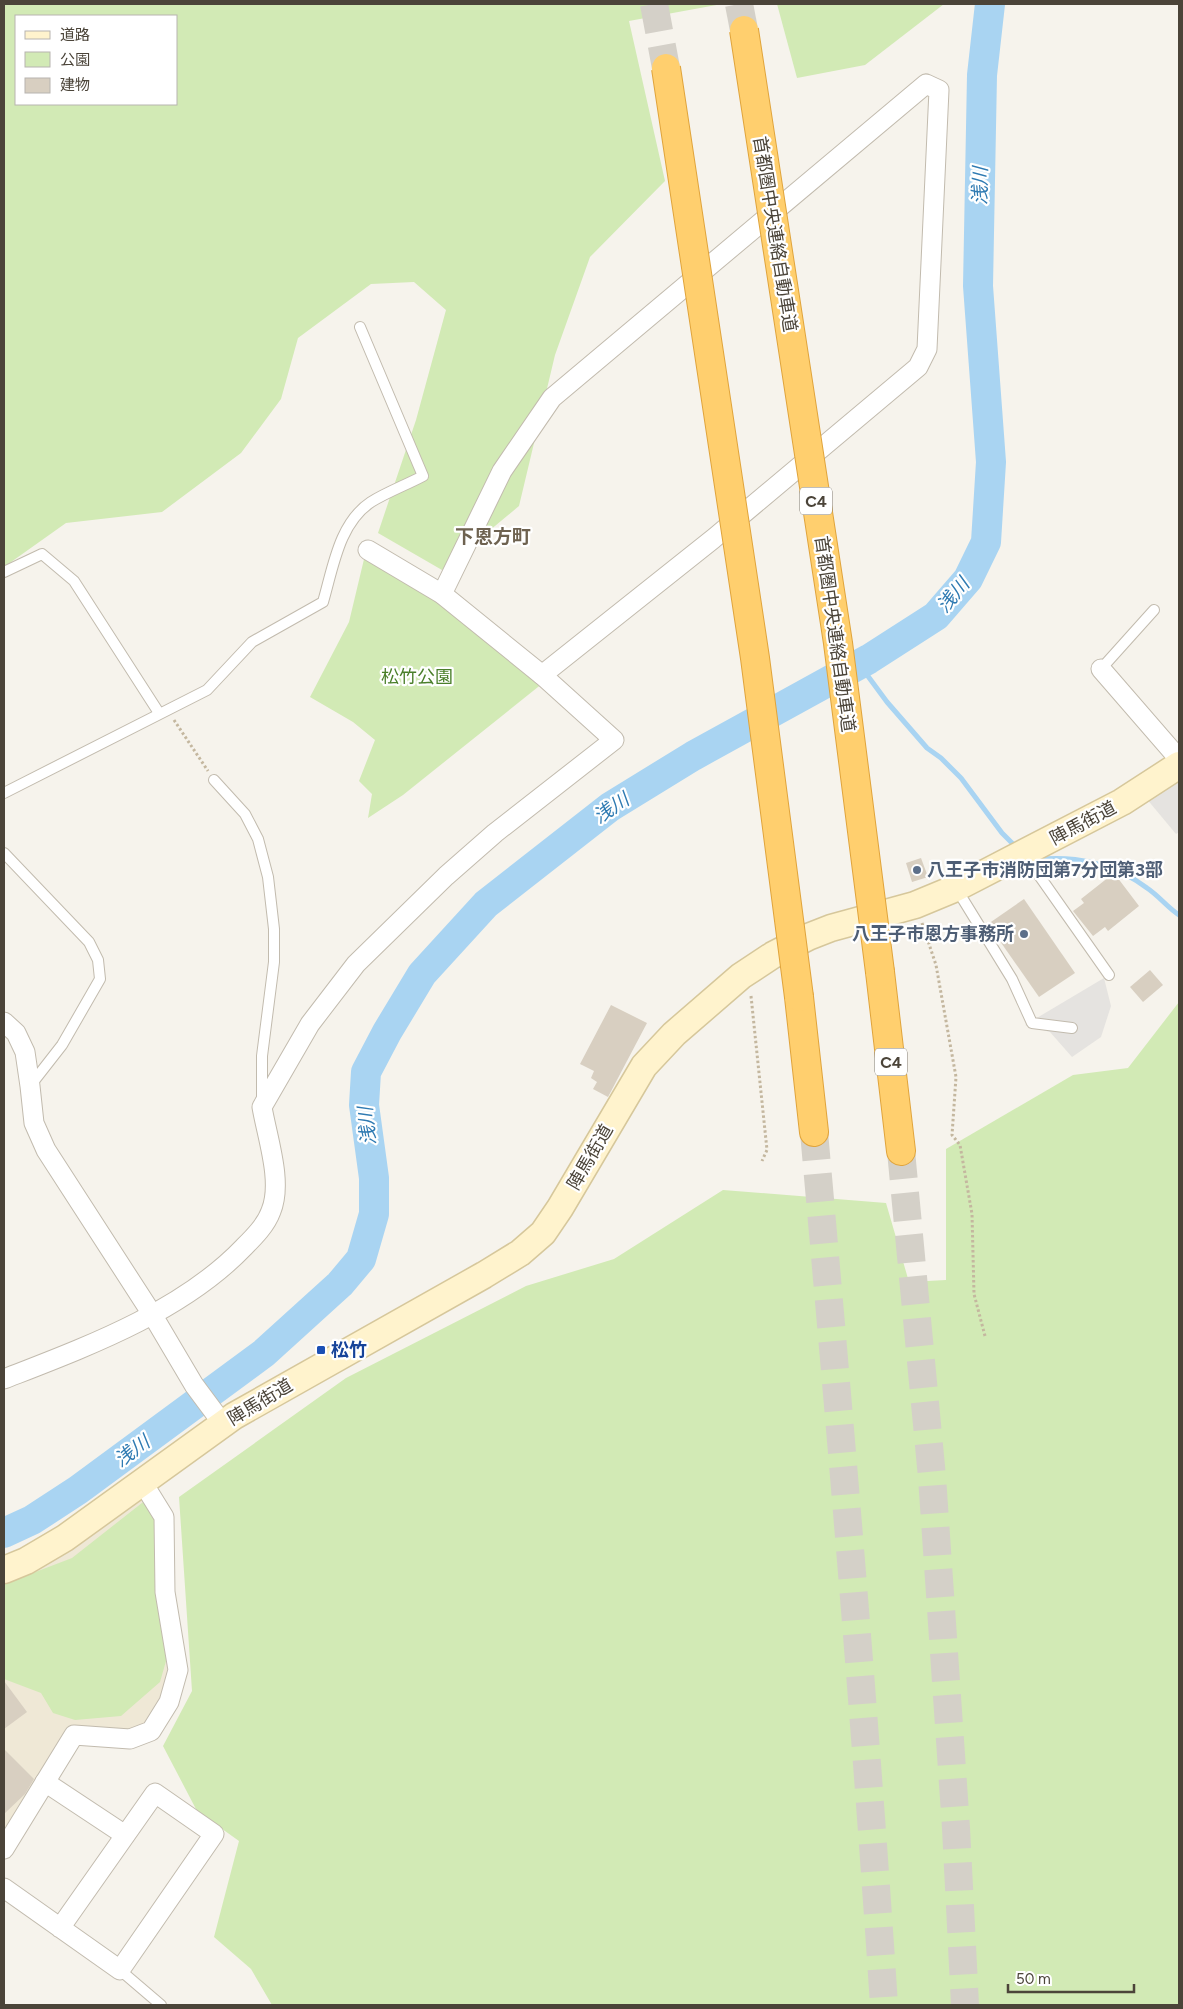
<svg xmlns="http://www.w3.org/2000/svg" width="1183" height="2009" viewBox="0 0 1183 2009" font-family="Figtree,'Noto Sans JP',sans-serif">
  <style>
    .education { fill: #efe8d6 }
    .green { fill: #d2eab5; fill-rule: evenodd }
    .parking { fill: #e5e3e0 }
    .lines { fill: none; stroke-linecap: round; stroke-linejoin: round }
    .stream { stroke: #a9d4f2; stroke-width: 5 }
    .river { stroke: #a9d4f2; stroke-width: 30 }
    .building { fill: #d8cfc1 }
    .motorway-tunnel { stroke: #d4d0c8; stroke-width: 28; stroke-dasharray: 28 14; stroke-linecap: butt }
    .service-casing { stroke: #c2bbae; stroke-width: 12 }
    .minor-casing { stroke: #c2bbae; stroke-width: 21 }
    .secondary-casing { stroke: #d6c79b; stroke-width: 29 }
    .motorway-casing { stroke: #e0a43c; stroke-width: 30 }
    .path { stroke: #c4b79f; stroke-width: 3; stroke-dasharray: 2.5 2.5; stroke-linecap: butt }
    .service { stroke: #fff; stroke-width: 10 }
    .minor { stroke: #fff; stroke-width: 19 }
    .secondary { stroke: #fff3cd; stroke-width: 26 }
    .motorway { stroke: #ffcf6e; stroke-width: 28 }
    .motorway-bridge-casing { stroke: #e0a43c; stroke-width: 30; stroke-linecap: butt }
    .motorway-bridge { stroke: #ffcf6e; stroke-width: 28 }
    .service-dot { fill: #5c6f8a; stroke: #fff; stroke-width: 2 }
    .transit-dot { fill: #1a4fb4; stroke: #fff; stroke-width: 2 }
    .labels { text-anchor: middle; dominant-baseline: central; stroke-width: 4.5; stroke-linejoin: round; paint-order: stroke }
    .shield { fill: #fff; stroke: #817c74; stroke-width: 1 }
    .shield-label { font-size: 16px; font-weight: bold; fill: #4b4439 }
    .street-label { font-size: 18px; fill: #4b4439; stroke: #fff }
    .park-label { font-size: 18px; fill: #4a7f2a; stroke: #fff }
    .service-label { font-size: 18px; font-weight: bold; fill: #4e5e75; stroke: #fff; text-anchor: start }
    .transit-label { font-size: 18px; font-weight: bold; fill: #164399; stroke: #fff; text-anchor: start }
    .water-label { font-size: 19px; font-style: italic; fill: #2e7ab2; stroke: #fff }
    .neighbourhood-label { font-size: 19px; font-weight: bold; fill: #6e6250; stroke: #fff }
  </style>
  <rect width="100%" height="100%" fill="#f6f3ec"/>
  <path class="education" d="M147,1490l31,180 -27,61 -77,4 -70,114v-276z"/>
  <g class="green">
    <path d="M4,4h718l-93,17 36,160 -75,76 -35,98 -36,151 -77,64 -64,-37 38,-113 30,-110 -32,-28 -43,2 -73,54 -17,61 -40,54 -79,59 -96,11 -62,44zM16,16h160v88h-160z"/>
    <path d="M777,4h167l-79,61 -68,13z"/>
    <path d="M365,555l73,43 105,85 -140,112 -35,23 4,-24 -13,-13 16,-41 -22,-18 -43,-25 39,-75z"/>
    <path d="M1179,1002v1003h-907l-21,-36 -37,-32 25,-96 -42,-30 -34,-65 29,-55 -13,-194 167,-119 180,-92 88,-27 109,-69 163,13 23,79 37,-2v-131l127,-74 55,-7z"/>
    <path d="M147,1499l11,25 10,130 -8,28 -39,34 -46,4 -22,-7 -12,-20 -37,-14v-95l68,-26z"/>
  </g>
  <g class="parking">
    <path d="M1174,775l5,5v52l-3,2 -30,-36z"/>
    <path d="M1104,978l7,28 -10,31 -29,20 -22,-25 -25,-7z"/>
  </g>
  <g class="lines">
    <g class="stream">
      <path d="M859,664l28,38 40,46 14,10 20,20 41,55 11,11"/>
      <path d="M1034,860c40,-5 80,3 113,28 12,8 20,19 32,27"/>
    </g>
    <path class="river" d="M4,1533l28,-13 46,-30 186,-137 76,-69 21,-25 13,-45v-36l-10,-73 2,-33 21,-40 35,-58 64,-70 124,-97 83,-51 176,-97 67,-43 32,-37 18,-37 5,-80 -13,-176 4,-211 8,-71"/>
  </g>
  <g class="building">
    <path d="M921,858l7,19 -16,5 -6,-19z"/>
    <path d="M1114,873l25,33 -31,25 -3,-4 -12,9 -20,-25 11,-8 -3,-4z"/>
    <path d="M1024,899l51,74 -36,24 -51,-73z"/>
    <path d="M1150,970l13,15 -20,17 -13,-15z"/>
    <path d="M611,1005l36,18 -39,74 -15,-8 4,-7 -6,-4 3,-7 -14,-7z"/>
    <path d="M4,1681l23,31 -23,17z"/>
    <path d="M4,1749l30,30 -9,15 -21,20z"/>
  </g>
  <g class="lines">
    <g class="motorway-tunnel">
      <path d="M654,4l12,64"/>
      <path d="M739,4l5,26"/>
      <path d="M814,1132c26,291 51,582 70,873"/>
      <path d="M901,1151l31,326 24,351 9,177"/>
    </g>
    <defs>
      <g id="service">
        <path d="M4,572l38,-18 32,27 85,132"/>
        <path d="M1101,669l53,-59"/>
        <path d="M214,780l31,34 13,25 10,38 6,52v33l-12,94v48"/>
        <path d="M4,793l203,-103 45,-48 71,-40c10,-34 16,-79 48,-100 16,-10 35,-17 52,-26l-63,-149"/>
        <path d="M4,853l85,89 9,18 2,19 -38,66 -32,41"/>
        <path d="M1024,854l85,121"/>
        <path d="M956,888l56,91 20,44 40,5"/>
        <path d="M120,1970l41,35"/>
      </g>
      <g id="minor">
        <path d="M442,594l60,-123 50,-73 374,-314 13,6 -12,259 -9,18 -205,172 -171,136"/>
        <path d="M1101,669l78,90"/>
        <path d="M4,1022l12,11 9,19 5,34 4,37 12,27 106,164 42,71 29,39"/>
        <path d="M4,1379c82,-32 178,-67 240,-132 10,-10 22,-22 27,-36 12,-29 -4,-74 -9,-104l48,-83 46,-60 90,-88 49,-43 119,-93 -72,-65 -100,-81 -74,-44"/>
        <path d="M45,1782l80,53"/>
        <path d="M4,1849l70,-114 56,4 21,-8 18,-29 9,-32 -13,-78 -1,-75 -21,-34"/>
        <path d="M4,1888l116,82 94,-136 -59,-41 -95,135"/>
      </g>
      <path id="secondary" d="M4,1570l22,-9 39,-23 169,-122 250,-141 36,-22 23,-20 17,-25 84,-142 30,-32 67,-58 32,-21 35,-18 23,-9 84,-23 41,-17 166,-86 57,-37"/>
      <g id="motorway">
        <path d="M880,972l21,179"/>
        <path d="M799,997l15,135"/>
      </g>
    </defs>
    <use href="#service" class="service-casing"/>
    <use href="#minor" class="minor-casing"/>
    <use href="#secondary" class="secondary-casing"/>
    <use href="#motorway" class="motorway-casing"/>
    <g class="path">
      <path d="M174,720l34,51"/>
      <path d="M922,923l14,42 20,112 -4,58 8,10 12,69 2,80 11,42"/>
      <path d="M751,996l16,154 -5,11"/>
    </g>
    <use href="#service" class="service"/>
    <use href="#minor" class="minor"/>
    <use href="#secondary" class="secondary"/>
    <use href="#motorway" class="motorway"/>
    <defs>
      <g id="motorway-bridge">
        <path d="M744,30l94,613 42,329"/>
        <path d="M666,68l89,590 44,339"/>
      </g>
    </defs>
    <use href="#motorway-bridge" class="motorway-bridge-casing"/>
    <use href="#motorway-bridge" class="motorway-bridge"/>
  </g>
  <g class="service-dot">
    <circle cx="917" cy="870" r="5"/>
    <circle cx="1024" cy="934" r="5"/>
  </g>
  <rect class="transit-dot" x="316" y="1345" width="10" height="10" rx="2.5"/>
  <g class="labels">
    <g class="shield">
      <rect x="800" y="487.5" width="32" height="27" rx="4"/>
      <rect x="875" y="1048.5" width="32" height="27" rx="4"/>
    </g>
    <g class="shield-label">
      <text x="816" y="501">C4</text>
      <text x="891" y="1062">C4</text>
    </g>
    <g class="street-label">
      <text transform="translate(775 234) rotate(81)">首都圏中央連絡自動車道</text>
      <text transform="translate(835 634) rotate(82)">首都圏中央連絡自動車道</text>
      <text transform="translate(1083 823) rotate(-28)">陣馬街道</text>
      <text transform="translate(590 1157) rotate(-60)">陣馬街道</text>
      <text transform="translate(260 1402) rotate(-31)">陣馬街道</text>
    </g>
    <g class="park-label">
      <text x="417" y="677">松竹公園</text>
    </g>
    <g class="service-label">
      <text x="927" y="870">八王子市消防団第7分団第3部</text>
      <text x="1014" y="934" text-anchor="end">八王子市恩方事務所</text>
    </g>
    <g class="transit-label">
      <text x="331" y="1350">松竹</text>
    </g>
    <g class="water-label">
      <text transform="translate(980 186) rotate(-89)">浅川</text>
      <text transform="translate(953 595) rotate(-50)">浅川</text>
      <text transform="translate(611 808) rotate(-34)">浅川</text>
      <text transform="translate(367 1126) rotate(-96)">浅川</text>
      <text transform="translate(132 1451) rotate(-36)">浅川</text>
    </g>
    <g class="neighbourhood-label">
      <text x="493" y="536">下恩方町</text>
    </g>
  </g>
  <rect width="1183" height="2009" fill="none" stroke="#4b4439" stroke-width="10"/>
  <rect x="15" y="15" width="162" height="90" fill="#ffffff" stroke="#b7b4b0"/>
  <rect x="25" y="31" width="25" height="8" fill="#fff3cd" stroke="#b7b4b0"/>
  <text x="60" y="40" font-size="15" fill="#4b4439">道路</text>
  <rect x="25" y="52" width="25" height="15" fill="#d2eab5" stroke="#b7b4b0"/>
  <text x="60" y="65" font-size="15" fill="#4b4439">公園</text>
  <rect x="25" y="78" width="25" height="15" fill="#d8cfc1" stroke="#b7b4b0"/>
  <text x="60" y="90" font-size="15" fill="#4b4439">建物</text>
  <path d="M1008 1984v8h126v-8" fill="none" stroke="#4b4439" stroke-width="2.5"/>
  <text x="1016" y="1984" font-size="15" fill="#4b4439" stroke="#ffffff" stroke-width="4" paint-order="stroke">50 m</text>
</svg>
